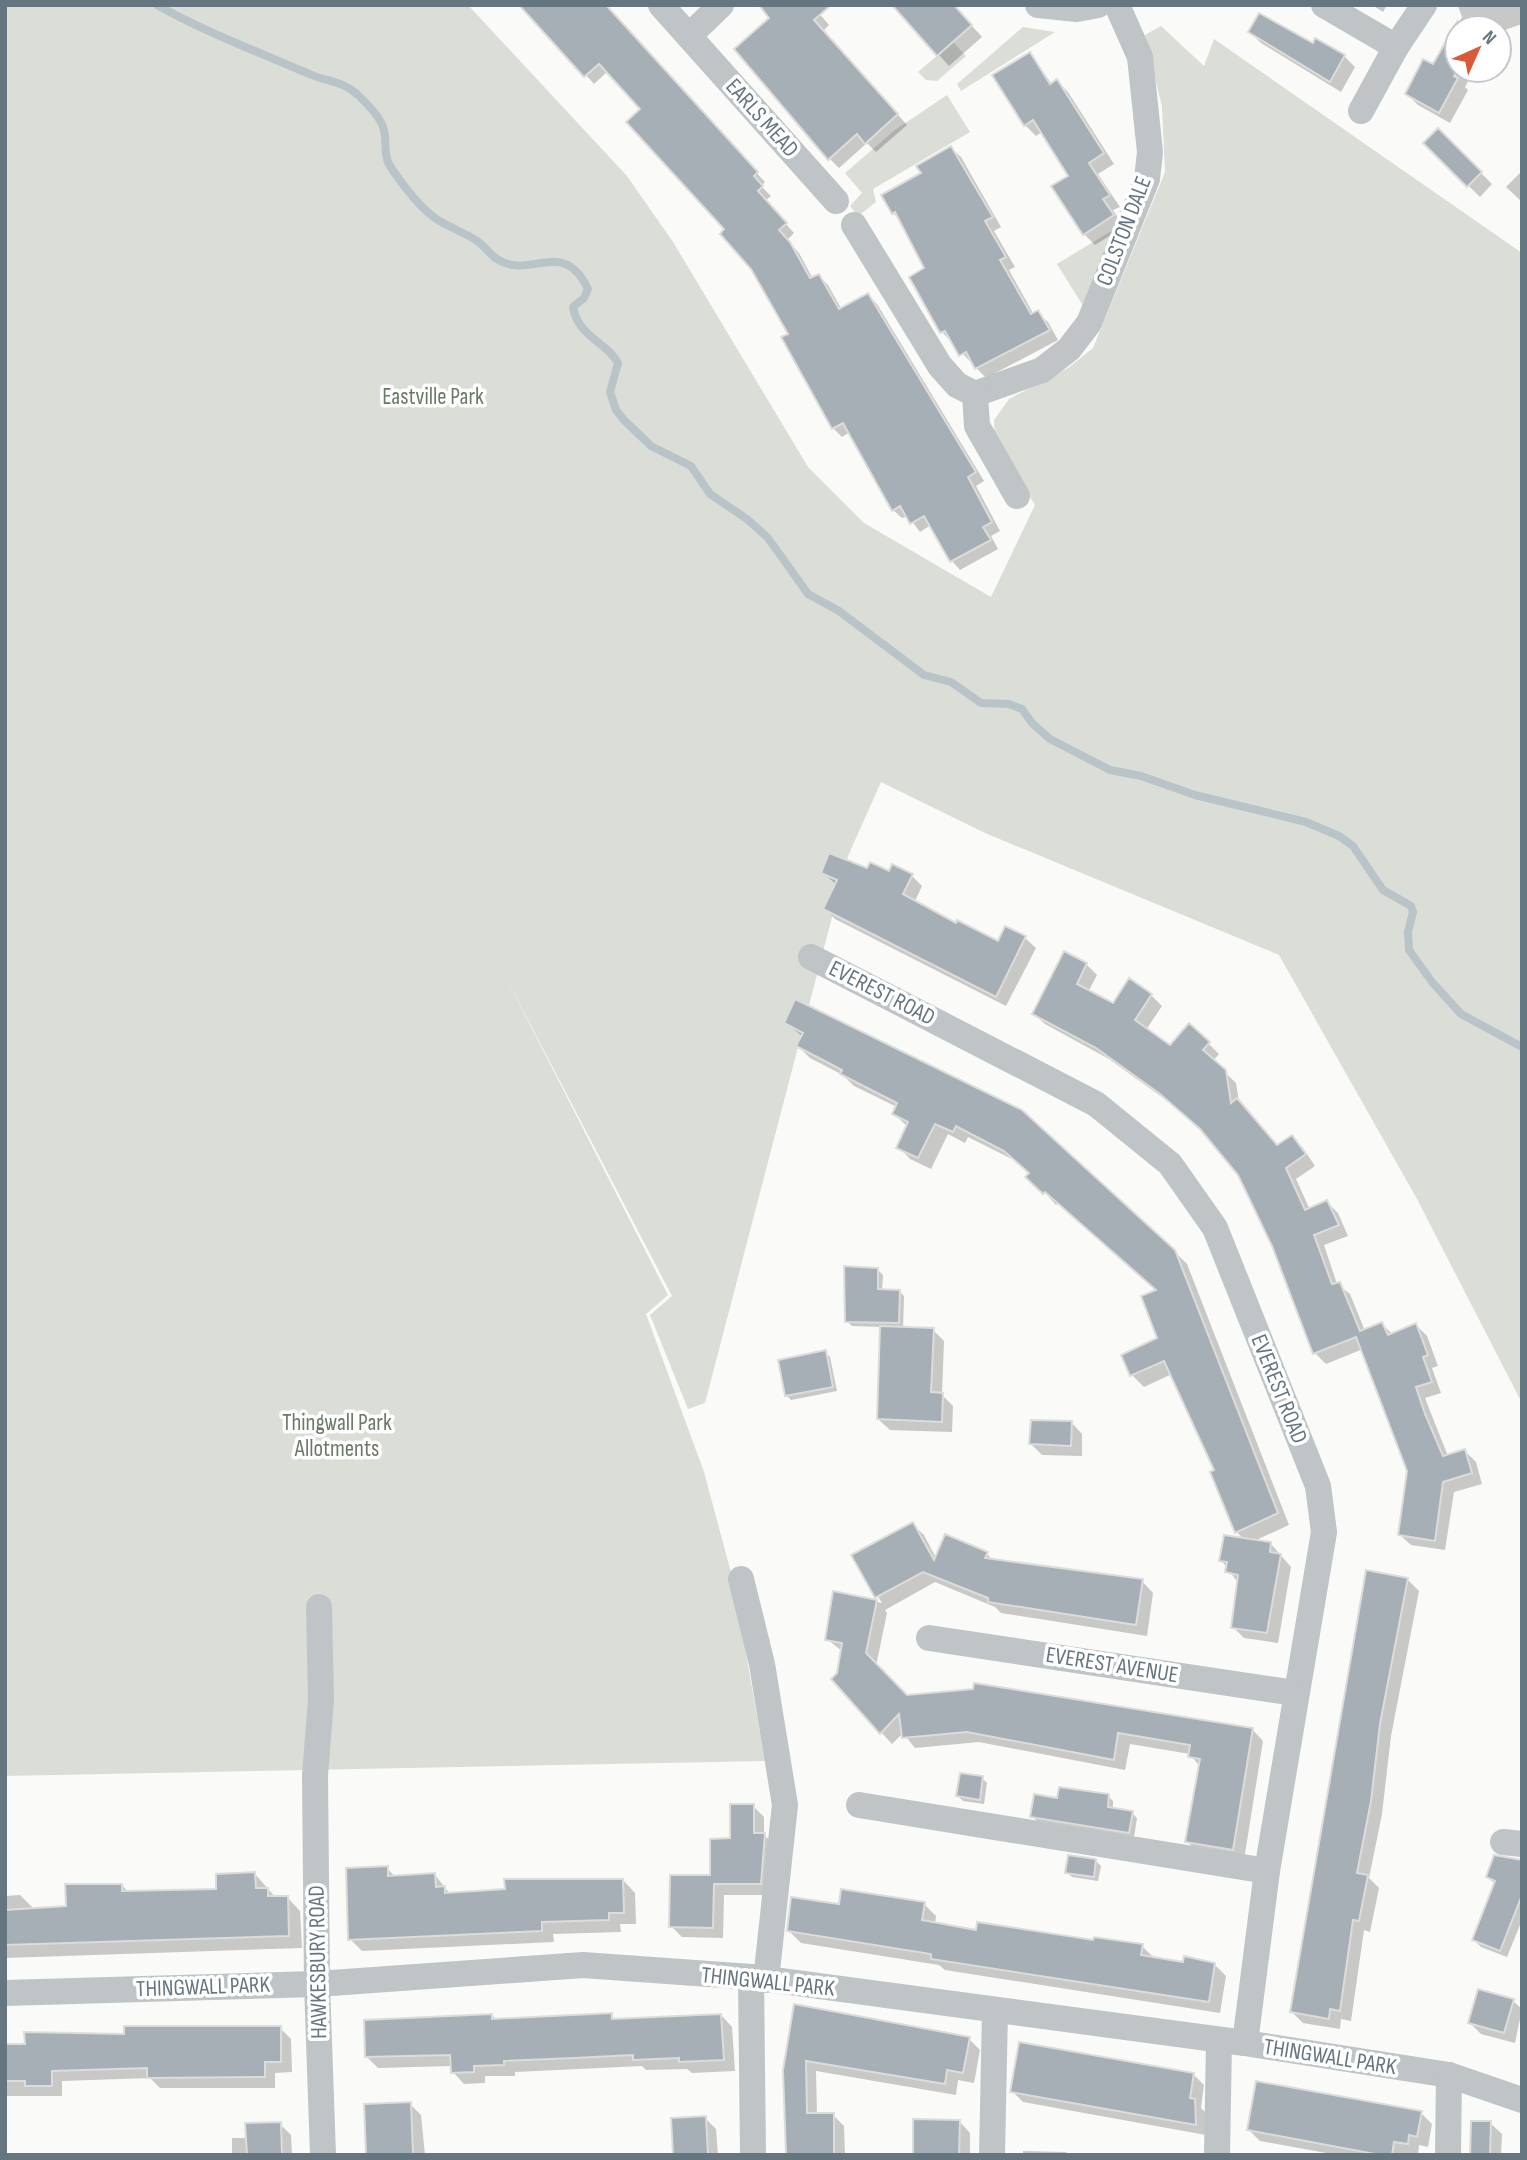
<svg xmlns="http://www.w3.org/2000/svg" width="1527" height="2160" viewBox="0 0 1527 2160" font-family="'Sofia Sans Condensed',sans-serif">
  <style>
    .green { fill: #daded7 }
    .shadow { fill: #0003 }
    .lines { fill: none; stroke-linecap: round; stroke-linejoin: round }
    .stream { stroke: #b8c4c8; stroke-width: 8 }
    .building { fill: #a6afb5; stroke: #dcdcda; stroke-width: 2 }
    .minor { stroke: #bfc4c7; stroke-width: 26 }
    .labels { text-anchor: middle; dominant-baseline: central; stroke-width: 7; stroke-linejoin: round; paint-order: stroke }
    .street-label { font-size: 23px; fill: #667681; stroke: #fff }
    .park-label { font-size: 23px; fill: #697a65; stroke: #fff }
  </style>
  <rect width="100%" height="100%" fill="#fafaf8"/>
  <g class="green">
    <path d="M5,5h463l159,171 46,66 135,225 56,56 127,74 44,-92 -40,-62 -1,-23 15,-21 59,-31 25,-20 72,-176 -3,-65 -17,-72 16,-9 43,40 10,-27 308,214v1150l-105,-204 -138,-244 -294,-122 -104,-51 -33,74 -143,547 -17,6 -38,-94 22,-19 -169,-324 165,323 -22,19 58,158 29,108 32,181 -760,15z"/>
    <path d="M1023,27l32,5 -94,59 -4,-7z"/>
    <path d="M953,42l13,14 -29,25 -11,-1 -8,-8z"/>
    <path d="M947,95l23,37 -97,57 3,13 -18,14 -8,-10 12,-13 -17,-20 50,-43z"/>
    <path d="M1118,227l-33,82 -28,-45z"/>
  </g>
  <g class="shadow">
    <path d="M604,5l161,177 -4,4 10,10 -6,5 29,32 -7,7 12,13 14,26 6,-3 9,9 14,25 26,-15 9,9 107,177 -8,5 24,45 -9,5 7,13 -38,21 -8,-9 -21,-36 -11,7 -12,-16 -6,2 -9,-8 -43,-78 -8,5 -9,-9 -43,-94 -37,-66 -110,-159 -35,-38 -14,13 -8,-9z"/>
    <path d="M812,5l17,20 -6,6 84,94 -31,27 -9,-9 -28,25 -10,-10z"/>
    <path d="M894,5h59l29,32 -33,29z"/>
    <path d="M1372,5h15l-4,7z"/>
    <path d="M1522,5v19l-23,8v-4h-42v42h17l-9,17 3,3 -18,33 -32,-18 -11,-11 27,-27 28,-50 -4,-11z"/>
    <path d="M1250,32l63,13 31,11 11,11 -14,25 -80,-49z"/>
    <path d="M1029,54l23,30 5,-3 11,11 46,72 -16,10 22,33 -7,3 11,17 -29,18 -11,-11 -14,-58 -28,-44 -6,4 -11,-11z"/>
    <path d="M1438,130l54,54 -12,13 -55,-54z"/>
    <path d="M951,148l10,9 40,70 -7,4 21,36 -6,3 25,45 4,-2 10,9 10,18 -72,38 -44,-46 -15,-64 -26,-47 -8,-8 30,-39z"/>
    <path d="M1522,171v31l-16,-15z"/>
    <path d="M893,866l19,10 10,10 -8,17 42,23 43,17 7,-14 19,9 11,10 -30,58 -171,-87 -10,-11 12,-23 -14,-12 45,-3 21,4z"/>
    <path d="M1086,964l11,11 -9,17 26,13 37,-10 11,11 -16,24 24,17 38,-4 11,11 -6,7 23,22 3,19 39,45 14,-10 11,11 12,18 -19,13 14,31 17,-8 11,11 10,23 -24,9 13,39 13,10 15,37 17,-7 11,11 23,-10 11,11 11,30 -6,2 9,25 -16,5 11,28 12,30 17,-5 11,11 6,22 -28,8 -9,58 -34,-5 -11,-10 9,-64 -46,-122 -37,15 -11,-11 -41,-108 -35,-71 -25,-32 -41,-37 -64,-46 -64,-35 -11,-10z"/>
    <path d="M796,1002l378,249 13,13 102,261 -35,16 17,3 20,23 -13,76 -34,-5 -11,-11 6,-43 -18,-24 23,-20 -7,-8 -21,-61 -44,-97 -28,13 -12,-12 27,-36 -1,-48 -100,-88 -2,2 -38,-43 -50,-25 -3,6 -17,-9 -17,35 -21,-10 -11,-12 9,-20 -14,-13 3,-7 -43,-21 -11,-11 -33,-17 -12,-12 5,-9 -17,-14z"/>
    <path d="M878,1270l5,5 -1,16h17l5,5 -1,33 30,1 11,11 -2,54 11,11 -1,26 -62,-2 -12,-11 3,-92 -29,-1 -5,-5z"/>
    <path d="M825,1352l5,5 7,34 -46,9 -5,-5z"/>
    <path d="M1071,1422l11,12v22l-40,-1 -11,-11z"/>
    <path d="M912,1524l12,11 12,23 51,-4 7,7 148,20 11,12 -6,43 -146,-23 -6,-6 -60,-25 -50,28 2,3 -11,53 30,31 346,32 11,12 -19,119 -46,-7 -11,-12 13,-74 -10,-13 -60,-10 -5,26 -146,-28 -64,6 -12,-15 -11,11 -11,-12 -43,-58 5,-22 -16,-13 7,-46 48,10 -29,-47z"/>
    <path d="M1407,1579l12,12 -28,145 -9,78 -13,64 10,10 -9,44 -6,-2 -13,91 -10,-2 -1,10 -37,-6 -11,-11z"/>
    <path d="M982,1778l5,5 -3,21 -21,-3 -5,-5z"/>
    <path d="M1108,1796l5,5v9l19,3 5,5 -3,19 -97,-16 -5,-5 26,-16z"/>
    <path d="M753,1806l11,11v18l12,11 -5,49h-47l-1,43 -41,-1 -11,-11 41,-49z"/>
    <path d="M1096,1861l5,5 -3,15 -26,-4 -5,-5z"/>
    <path d="M1522,1862v58l-15,37 -26,-10 -7,-7 21,-56 -7,-7z"/>
    <path d="M387,1868l9,10 39,-3 15,19 173,-14 12,13 1,31h-16l1,8 -68,2 1,8 -192,9 -12,-12z"/>
    <path d="M255,1874l21,24 11,-1 13,14 2,37 -297,10v-62l15,-1 13,13h35l54,-23 6,7 90,-1z"/>
    <path d="M924,1904l12,12 -1,8 42,8 165,14 12,12 30,6h30l12,12 -6,37 -275,-43 -6,-5 -138,-22 -12,-12 51,-25z"/>
    <path d="M1513,2001l9,8 -7,34 -34,-9 -11,-11z"/>
    <path d="M795,2006l174,33 11,11 -6,33 -16,-3 -2,15 -140,-24 1,44h16l11,11 1,29h-59z"/>
    <path d="M492,2015l5,6 114,-6 5,5 105,-5 11,12 3,44 -43,2 -5,-4 -41,1 -4,-4 -127,6v4h-30v7l-21,1 -11,-12 -1,-6 -74,2 -12,-12z"/>
    <path d="M280,2028l11,11 1,33 -17,1v15h-115l-10,-10 -88,3v15h-55l-2,16v-66z"/>
    <path d="M1193,2074l11,11 -3,23 4,4 1,23 -183,-33 -11,-11z"/>
    <path d="M410,2104l11,11 4,40h-57z"/>
    <path d="M1421,2113l11,11 -4,23 -9,-2 -1,10h-81l-77,-14 -11,-11z"/>
    <path d="M705,2118l11,11 2,26h-43z"/>
    <path d="M959,2121l11,12v22h-54z"/>
    <path d="M1490,2123l12,11 -1,21h-29z"/>
    <path d="M280,2124l11,11 1,20h-60v-17h16z"/>
    <path d="M1023,2151l43,1 3,3h-46z"/>
  </g>
  <g class="lines">
    <path class="stream" d="M157,5c48,27 99,46 150,68 18,9 36,7 52,23 10,10 21,20 25,34 3,11 -1,25 6,36 12,18 27,39 45,52 13,9 29,14 42,23 7,4 12,13 20,18 33,22 66,-23 91,30l-4,9 -11,9c5,30 34,35 45,56l-8,29 6,18 8,10 27,26 40,20 19,28 37,25 21,19 40,56 31,17 85,64 27,7 30,21 28,1 13,5 10,14 18,16 60,31 31,6 54,19 111,27 33,14 14,10 30,44 28,16 2,6 -5,20 1,18 23,32 29,32 61,33"/>
  </g>
  <g class="building">
    <path d="M519,5h87l152,167 -4,4 9,10 -5,5 29,32 -8,7 11,12 20,36 9,-4 20,35 29,-16 108,179 -8,5 24,45 -9,5 8,13 -41,22 -26,-46 -14,8 -10,-18 -8,5 -49,-88 -11,6 -51,-92 7,-3 -37,-65 -31,-35 4,-5 -98,-107 14,-13 -41,-45 -15,13z"/>
    <path d="M759,5h72l-17,15 84,94 -33,30 -8,-10 -29,26 -94,-111 35,-31z"/>
    <path d="M892,5h62l18,20 -35,31z"/>
    <path d="M1259,13l54,30 2,-5 30,17 -15,27 -82,-50z"/>
    <path d="M1457,22v49l-3,5 4,2 -19,35 -34,-19 18,-35 10,5z"/>
    <path d="M1030,52l20,32 7,-5 47,74 -15,10 21,32 -7,4 11,16 -31,20 -32,-49 17,-10 -35,-56 -9,6 -32,-51z"/>
    <path d="M1438,128l44,44 -15,15 -44,-44z"/>
    <path d="M951,146l42,71 -8,4 21,36 -6,3 31,54 7,-4 12,20 -75,39 -9,-17 -7,4 -14,-25 -5,2 -31,-56 15,-9 -29,-56 -3,2 -11,-19 40,-22 -5,-7z"/>
    <path d="M829,853l38,15 3,-6 19,9 3,-7 21,10 -10,20 53,29 1,-3 41,21 7,-15 21,10 -30,61 -173,-88 14,-29 -16,-7z"/>
    <path d="M1064,951l23,12 -10,21 36,19 16,-25 23,16 -17,26 35,25 19,-22 21,19 -7,8 23,20 5,33 6,-5 40,47 15,-10 14,19 -20,14 19,42 22,-10 12,25 -25,10 18,49 8,-2 20,49 22,-9 6,13 28,-12 12,32 -5,2 9,25 -16,5 9,27 18,42 22,-7 7,24 -29,9 -8,59 -37,-6 9,-64 -51,-134 -43,17 -41,-108 -34,-71 -38,-46 -40,-35 -64,-46 -64,-34z"/>
    <path d="M795,999l227,111 153,140 103,263 -43,20 -25,-61 4,-2 -50,-109 -34,15 -9,-21 36,-17 -16,-42 15,-6 -111,-98 -2,2 -18,-17 4,-4 -25,-22 -48,-25 -3,6 -18,-8 -17,34 -22,-10 12,-26 -16,-8 5,-11 -57,-29 2,-4 -46,-24 7,-13 -19,-10z"/>
    <path d="M844,1266l34,2v21l22,1 -1,33 -54,-1z"/>
    <path d="M880,1326l54,2 -3,64 12,1 -1,29 -65,-3z"/>
    <path d="M826,1350l7,37 -48,9 -7,-36z"/>
    <path d="M1031,1420l41,1 -1,25 -42,-2z"/>
    <path d="M913,1522l21,38 11,-26 43,18 -3,6 158,21 -7,46 -148,-23v-4l-65,-26 -48,26 -24,-43z"/>
    <path d="M1224,1535l47,7 -1,10 11,2 -14,79 -36,-5 7,-53 -13,-3 2,-10 -8,-1z"/>
    <path d="M1366,1570l42,8 -28,146 -9,77 -14,72 11,2 -9,46 -6,-1 -13,91 -10,-2 -1,10 -39,-7z"/>
    <path d="M833,1591l44,9 -11,53 41,42 66,-6 1,-6 279,45 -20,122 -48,-8 15,-83 -12,-2 2,-12 -72,-12 -4,27 -147,-28 -65,6 -3,-24 -19,20 -49,-55 6,-6 5,-30 -17,-3z"/>
    <path d="M960,1773l23,3 -3,24 -24,-4z"/>
    <path d="M1059,1787l50,7 -1,13 25,4 -4,22 -99,-16 4,-23 23,4z"/>
    <path d="M730,1804h24v29h11l-4,51h-47l-1,44 -44,-1 1,-52h40v-36l20,-1z"/>
    <path d="M1068,1855l28,4 -2,18 -29,-4z"/>
    <path d="M1494,1855l28,5v35l-22,56 -28,-11 23,-59 -9,-4z"/>
    <path d="M388,1866v10l47,-3 1,14 9,-1v7l60,-4 -1,-10h119l1,34h-15v7l-67,2v9l-194,9 -2,-72z"/>
    <path d="M255,1872l1,16h12v8h20l1,40 -284,9v-35l61,-4 -1,-22h57v7l94,-2v-15z"/>
    <path d="M841,1889l84,13 -3,18 54,10 1,-8 116,18 1,-3 49,7 -2,11 42,7 1,-6 31,7 -6,39 -278,-43v-5l-144,-23 4,-34 48,7z"/>
    <path d="M1478,1989l36,10 -10,34 -36,-10z"/>
    <path d="M794,2004l176,33 -7,36 -16,-3 -2,14 -139,-23 1,52h27v42h-48l-3,-85z"/>
    <path d="M612,2013v6l109,-5 3,46 -45,2v-4l-46,2v-5l-59,3 -70,3v4l-30,1v6l-23,1 -1,-18 -85,2 -1,-37 128,-6v5z"/>
    <path d="M124,2026h157v36h-16v15l-118,1v-10l-95,3v15h-27v-5h-20v-37h20l-1,-12 100,2z"/>
    <path d="M1019,2042l175,31 -4,25 5,1 1,26 -186,-33z"/>
    <path d="M1256,2081l166,30 -5,26 -8,-2 -1,9 -14,-2 -2,13h-12l-133,-25z"/>
    <path d="M411,2102l2,53h-47l-2,-51z"/>
    <path d="M706,2116l2,39h-35l-2,-37z"/>
    <path d="M913,2119l47,1 -1,35h-46z"/>
    <path d="M1471,2121h20l-1,34h-20z"/>
    <path d="M281,2122l1,33h-35l-2,-32z"/>
  </g>
  <g class="lines">
    <g class="minor">
      <path d="M661,5l175,196"/>
      <path d="M1038,5l39,4 21,-4"/>
      <path d="M1324,5l72,42"/>
      <path d="M689,36l32,-31"/>
      <path d="M1361,111l35,-64 28,-42"/>
      <path d="M854,225l86,141 17,19 18,9 67,-24 27,-21 20,-26 58,-144 3,-27 -10,-95 -23,-52"/>
      <path d="M975,394l2,32 40,70"/>
      <path d="M811,957l285,147 74,60 45,64 103,258 6,46 -57,339 -22,172"/>
      <path d="M741,1579l21,85 23,141 -19,175"/>
      <path d="M319,1607l2,93 -6,75 2,209 6,171"/>
      <path d="M929,1638l366,55"/>
      <path d="M859,1805l408,66"/>
      <path d="M1503,1842l19,2"/>
      <path d="M751,1977l2,178"/>
      <path d="M5,1993l312,-9 266,-19 168,12 494,66 204,32 73,25"/>
      <path d="M992,2155l3,-144"/>
      <path d="M1217,2155l2,-114"/>
      <path d="M1448,2155l1,-80"/>
    </g>
  </g>
  <g class="labels">
    <g class="street-label">
      <text transform="translate(762 118) rotate(48)">EARLS MEAD</text>
      <text transform="translate(1124 231) rotate(-69)">COLSTON DALE</text>
      <text transform="translate(882 993) rotate(27)">EVEREST ROAD</text>
      <text transform="translate(1279 1389) rotate(68)">EVEREST ROAD</text>
      <text transform="translate(1112 1665) rotate(9)">EVEREST AVENUE</text>
      <text transform="translate(318 1962) rotate(-91)">HAWKESBURY ROAD</text>
      <text transform="translate(768 1982) rotate(6)">THINGWALL PARK</text>
      <text transform="translate(203 1987) rotate(-2)">THINGWALL PARK</text>
      <text transform="translate(1330 2057) rotate(9)">THINGWALL PARK</text>
    </g>
    <g class="park-label">
      <text x="433" y="397">Eastville Park</text>
      <text x="337" y="1423">Thingwall Park<tspan x="337" dy="26">Allotments</tspan></text>
    </g>
  </g>
  <rect width="1527" height="2160" fill="none" stroke="#667681" stroke-width="14"/>
  <g transform="translate(1478 49) rotate(45)"><circle r="33" fill="#ffffff" stroke="#c2c8cd" stroke-width="2"/>
  <path d="M0-5L12 26L0 18L-12 26Z" fill="#da5937"/>
  <text y="-10" font-size="19" font-weight="bold" text-anchor="middle" fill="#667681">N</text>
  </g>
</svg>
